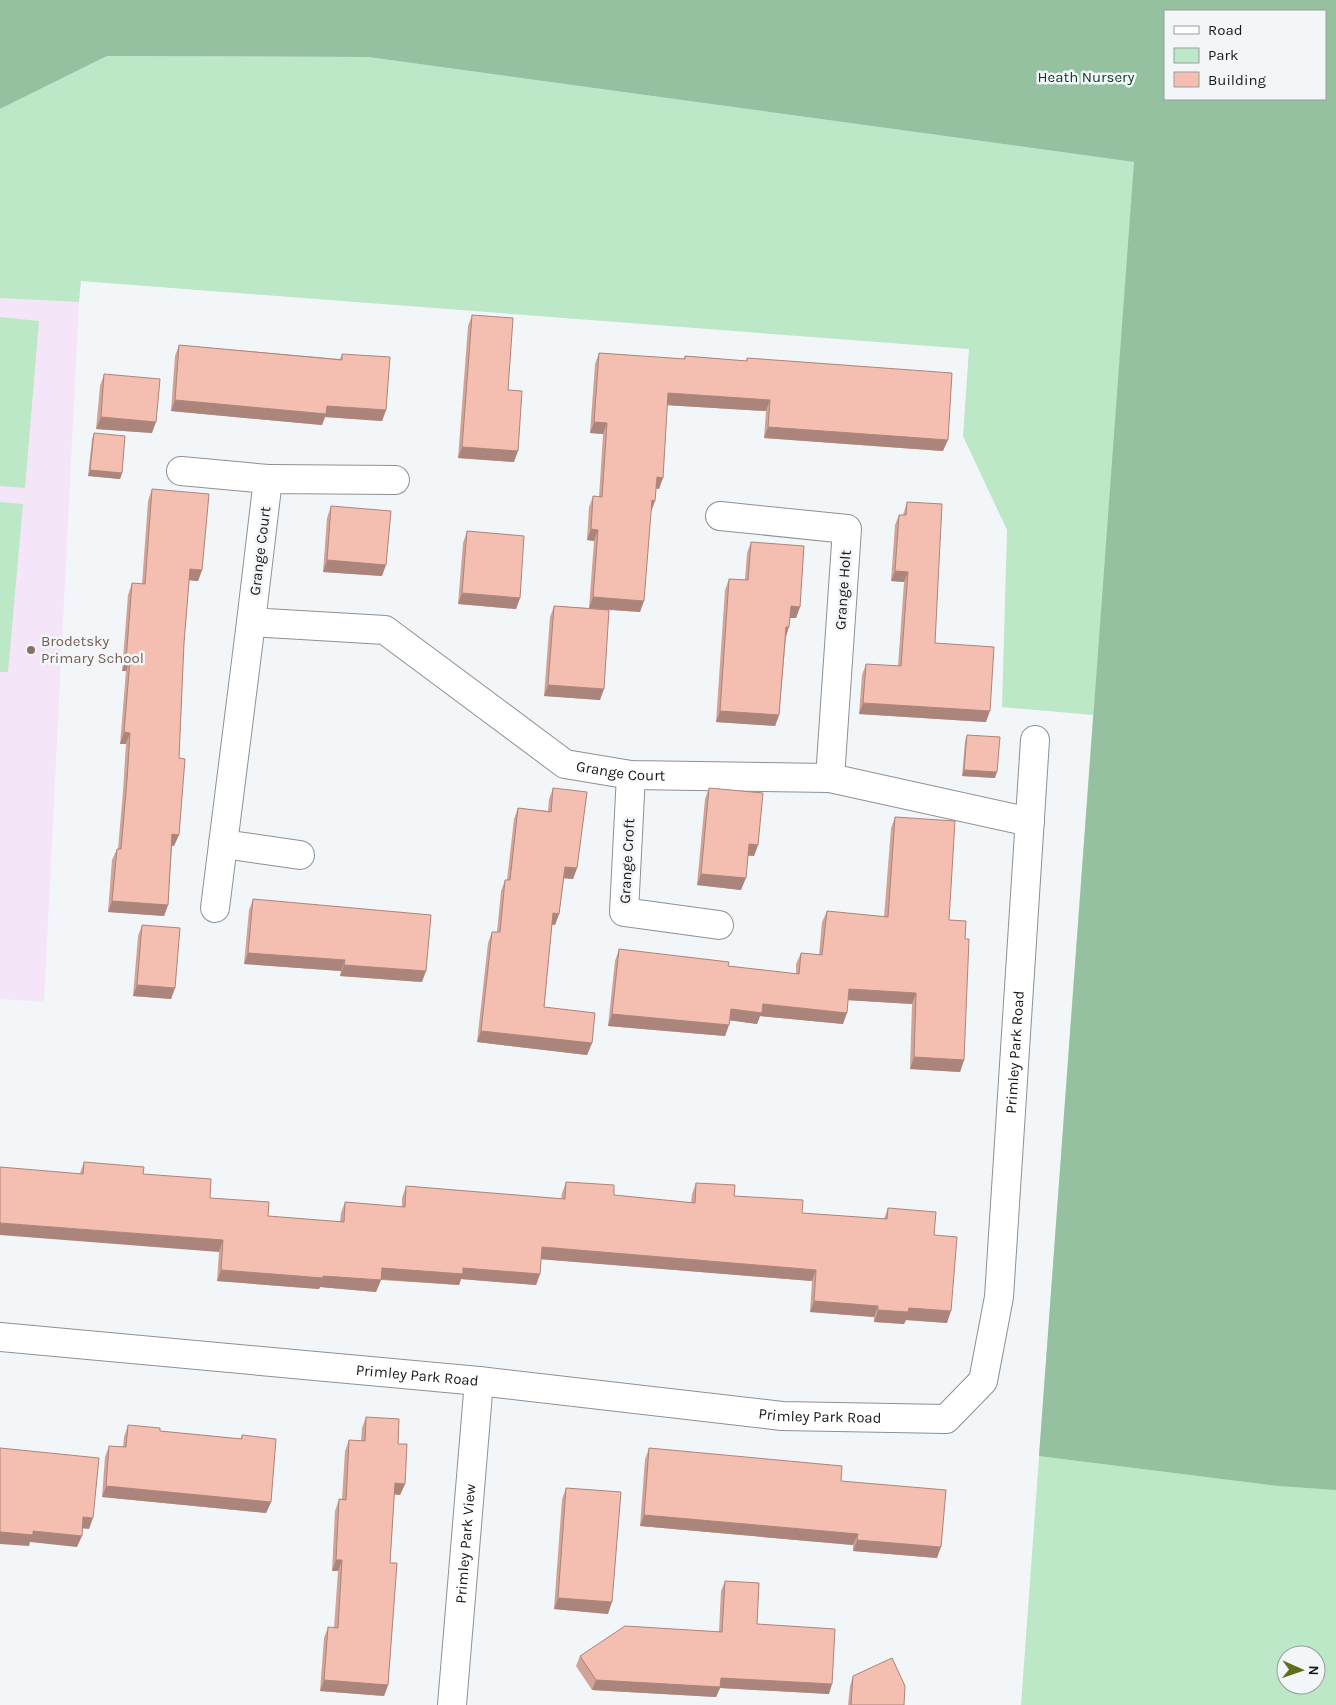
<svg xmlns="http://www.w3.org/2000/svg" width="1336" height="1705" viewBox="0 0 1336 1705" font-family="Karla,sans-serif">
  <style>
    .education { fill: #f5e5f8 }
    .green { fill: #bce8c7; fill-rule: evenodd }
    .forest { fill: #95c1a0; fill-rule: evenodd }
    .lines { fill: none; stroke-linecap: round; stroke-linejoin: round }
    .street-casing { stroke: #8e9092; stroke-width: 30 }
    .street { stroke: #fff; stroke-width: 28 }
    .wall { fill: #d2a397 }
    .shaded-wall { fill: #ab857b }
    .building { fill: #f4beb0; stroke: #ab857b }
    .education-dot { fill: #8d6e63; stroke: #f3f6f8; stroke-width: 2 }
    .labels { text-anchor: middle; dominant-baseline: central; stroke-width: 5; stroke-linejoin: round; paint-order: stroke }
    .park-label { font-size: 15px; fill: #053c1d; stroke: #f3f6f8 }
    .street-label { font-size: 15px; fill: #18191a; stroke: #f3f6f8 }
    .education-label { font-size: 15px; fill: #785e54; stroke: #f3f6f8; text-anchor: start }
  </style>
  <rect width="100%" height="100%" fill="#f3f6f8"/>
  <path class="education" d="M0,298l79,4 -35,700 -44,-3z"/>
  <g class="green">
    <path d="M1336,0v1705h-315l72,-990 -91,-8 5,-177 -44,-94 6,-87 -888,-68 -2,21 -79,-4v-189l107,-53 261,1 766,105 191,-63v-88zM1286,1655h30v30h-30z"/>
    <path d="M0,317l39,4 -14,167 -25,-2z"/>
    <path d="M0,502l23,2 -15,168h-8z"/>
  </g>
  <path class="forest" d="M0,0h1336v1490l-57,-4 -240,-30 95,-1294 -766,-105 -261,-1 -107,53zM1325,11v88h-160v-88z"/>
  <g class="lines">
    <defs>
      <g id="street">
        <path d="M181,471l87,8"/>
        <path id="s1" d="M395,480l-127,-1 -17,143 134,8 180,134 66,11 199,3 200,44"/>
        <path d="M720,516l127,13 -17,249"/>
        <path d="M631,775l-7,137 95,13"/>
        <path d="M223,844l77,11"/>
        <path d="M215,908l36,-286"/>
        <path id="s2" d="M0,1337l479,44 303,35 164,3 37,-38 16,-84 36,-557"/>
        <path id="s3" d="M452,1705l27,-324"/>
      </g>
    </defs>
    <use href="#street" class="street-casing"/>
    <use href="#street" class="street"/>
  </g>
  <g class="wall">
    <path d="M472,315l36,75 6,72 -56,-4 10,-132z"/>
    <path d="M179,345l161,14 2,-5 44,56 -4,11 -57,-4 -3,8 -151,-14 4,-55z"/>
    <path d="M599,353l85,6 1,-3 61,5 1,-3 196,93 -179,-13 2,-27 -99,-6 -8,84 -3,-1 -5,24 -11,100 -31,-2 -9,90 -56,-4 6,-79 4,-11 35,2 5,-67 -7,-1 2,-33 4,-11 6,1 4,-63 -13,-1 5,-69z"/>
    <path d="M104,374l48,59 -56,-4 4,-43z"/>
    <path d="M94,433l28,40 -2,6 -32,-3 4,-37z"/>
    <path d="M152,489l50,81 -4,11 -9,-1 -5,63 -10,203h-2l-4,59 -4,11 -56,-4 4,-52 5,-11h1l5,-58 3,-47h-6l6,-73h-4l6,-76 4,-12 10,1 6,-83z"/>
    <path d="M907,502l28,141 51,79 -127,-8 3,-39 4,-11 32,2 6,-84 -13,-1 4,-56 4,-10h4z"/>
    <path d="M331,506l51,70 -59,-4 4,-54z"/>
    <path d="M467,531l53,67 -4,11 -58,-5 5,-61z"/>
    <path d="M751,542l49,65 -4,11h-6l-4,19 -7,78 -4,11 -59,-4 9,-132 4,-11 16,1 2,-27z"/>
    <path d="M967,735l28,43 -33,-2 3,-35z"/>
    <path d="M553,788l24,80 -4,11 -9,-1 -5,36 -4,11h-3l-8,82 48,36 -5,12 -110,-13 11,-99 4,-11h5l4,-41 4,-11h2l7,-61 4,-11 30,3 1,-12z"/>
    <path d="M709,788l49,57 -4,11h-6l-7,34 -44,-5 8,-86z"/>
    <path d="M895,817l54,103 16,19 -1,121 -4,12 -50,-3 2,-65 -64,-4 -5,24 -83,-8 -3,8 -27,-4 -5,16 -117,-10 7,-65 4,-12 109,17 68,8v-10l5,-11 18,2 3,-33 5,-11 57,6 7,-89z"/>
    <path d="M253,899l169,83 -82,-6 1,-5 -97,-7 5,-54z"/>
    <path d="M142,925l33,63 -4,11 -38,-3 5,-60z"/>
    <path d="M84,1162l59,12 67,24 58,18 72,6 1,-9 4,-11 57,5v-9l4,-12 155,13 1,-6 4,-11 48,13 77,8 1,-9 4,-11 38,13 68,17 82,6 4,-11 46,27 13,88 -41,-3 -2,4 -30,-2v-5l-64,-5 2,-31 -271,-22 -1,15 -4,11 -75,-6 -2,6 -78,-5 -5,12 -56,-5 -1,2 -102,-8 2,-29 -139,-79z"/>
    <path d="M366,1417l32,27 7,40 -5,11 -6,-1 -4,69 -2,122 -4,11 -64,-5 4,-53 4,-11 6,1 4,-57h-6l3,-60 4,-12h3l3,-48 4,-11 12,1 1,-13z"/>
    <path d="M128,1425l32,6 81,8 1,-4 29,67 -5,11 -164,-16 3,-40 4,-11 14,1 1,-10z"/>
    <path d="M649,1448l192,33 96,77 -84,-7v-6l-213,-19 5,-67z"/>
    <path d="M566,1488l42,126 -54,-5 8,-110z"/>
    <path d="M725,1581l32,43 72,70 -109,-6 -4,9 -124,-7 -16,-24 4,-10 139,-25 2,-40z"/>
    <path d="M853,1676l51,29h-56l2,-19z"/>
  </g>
  <g class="shaded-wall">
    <path d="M668,393l102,7 -4,11 -102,-6z"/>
    <path d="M175,400l152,6 59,4 -4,11 -57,-4 -3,8 -151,-14z"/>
    <path d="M101,417l55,5 -4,11 -56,-4z"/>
    <path d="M594,422l13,1 -4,11 -13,-1z"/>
    <path d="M768,427l180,13 -5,11 -179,-13z"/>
    <path d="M462,447l56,4 -4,11 -56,-4z"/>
    <path d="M90,470l32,3 -2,6 -32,-3z"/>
    <path d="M657,477l6,1 -4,11 -7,-1z"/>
    <path d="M652,500l3,1 -4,11z"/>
    <path d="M591,529l7,1 -4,11 -7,-1z"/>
    <path d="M327,560l59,5 -4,11 -59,-4z"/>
    <path d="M190,569l12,1 -4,11 -12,-1z"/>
    <path d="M895,571l13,1 -4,10 -13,-1z"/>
    <path d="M462,593l58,5 -4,11 -58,-5z"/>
    <path d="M593,597l51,4 -4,11 -51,-4z"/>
    <path d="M791,606l9,1 -4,11h-9z"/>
    <path d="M786,627h3l-4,12z"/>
    <path d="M126,660h4l-4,11h-4z"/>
    <path d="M548,685l56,4 -4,11 -56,-4z"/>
    <path d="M863,703l127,8 -4,11 -127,-8z"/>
    <path d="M720,711l59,4 -4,11 -59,-4z"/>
    <path d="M124,732l6,1 -4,11h-6z"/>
    <path d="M964,770l33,2 -2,6 -33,-2z"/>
    <path d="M172,834l7,1 -5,11 -6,-1z"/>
    <path d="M749,844l9,1 -4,11 -9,-1z"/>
    <path d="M565,867l12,1 -4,11 -12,-1z"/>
    <path d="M701,874l45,4 -5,12 -44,-5z"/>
    <path d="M112,901l56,4 -4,11 -56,-4z"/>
    <path d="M553,913l6,1 -4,11 -6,-1z"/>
    <path d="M248,953l97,7 -4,11 -97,-7z"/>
    <path d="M344,965l82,6 -4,11 -82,-6z"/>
    <path d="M137,985l38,3 -4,11 -38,-3z"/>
    <path d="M849,989l67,4 -4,11 -67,-4z"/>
    <path d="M763,1004l84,9 -4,11 -83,-8 -3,8 -30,-4 4,-11z"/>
    <path d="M612,1014l117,11 -4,11 -117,-10z"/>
    <path d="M481,1031l111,12 -5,12 -110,-13z"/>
    <path d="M914,1057l50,3 -4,12 -50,-3z"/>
    <path d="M0,1223l223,17 -4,12 -219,-17z"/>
    <path d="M542,1247l274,23 -4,11 -274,-22z"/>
    <path d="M382,1268h81l77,6 -4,11 -75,-6 -2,6 -82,-6z"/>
    <path d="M221,1270l102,6 58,4 -5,12 -56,-5 -1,2 -102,-8z"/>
    <path d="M814,1301l64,5 -4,11 -64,-5z"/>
    <path d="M909,1308l42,3 -4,12 -41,-3 -2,4 -30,-2 4,-12z"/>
    <path d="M395,1483l10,1 -5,11 -9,-1z"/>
    <path d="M106,1486l165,16 -5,11 -164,-16z"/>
    <path d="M644,1515l214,19 -5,11 -213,-19z"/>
    <path d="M83,1517l10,1 -4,11 -10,-1z"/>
    <path d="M33,1531l49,5 -5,11 -47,-5 -1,4 -29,-2v-12z"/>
    <path d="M857,1540l84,7 -4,11 -84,-7z"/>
    <path d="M336,1560h6l-4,11h-6z"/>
    <path d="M558,1598l54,4 -4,12 -54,-5z"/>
    <path d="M721,1678l111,6 -3,10 -109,-6 -4,9 -124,-7 4,-10z"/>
    <path d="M324,1680l64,5 -4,11 -64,-5z"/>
  </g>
  <g class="building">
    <path d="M472,315l41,3 -5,72 14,1 -4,60 -56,-4z"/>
    <path d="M179,345l163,15v-6l48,3 -4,53 -59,-4 -1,8 -151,-14z"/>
    <path d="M599,353l86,6v-3l62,5v-3l205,15 -4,67 -180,-13 2,-27 -102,-7 -5,85 -6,-1 -2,24 -3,-1 -8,101 -51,-4 5,-67 -7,-1 2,-33 9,1 5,-74 -13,-1z"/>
    <path d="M104,374l56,5 -4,43 -55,-5z"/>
    <path d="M94,433l31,3 -3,37 -32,-3z"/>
    <path d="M152,489l57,5 -7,76 -12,-1 -6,74 -5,115 6,1 -6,76 -7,-1 -4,71 -56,-4 5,-52h4l6,-69 3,-47 -6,-1 6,-72h-4l6,-77 13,1z"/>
    <path d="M907,502l35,2 -7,139 59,4 -4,64 -127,-8 3,-39 35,2 7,-94 -13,-1 4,-56h7z"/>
    <path d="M331,506l60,5 -5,54 -59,-5z"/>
    <path d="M467,531l57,5 -4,62 -58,-5z"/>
    <path d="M751,542l53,4 -4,61 -9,-1 -2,21h-3l-7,88 -59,-4 9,-132 19,1z"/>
    <path d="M554,606l55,4 -5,79 -56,-4z"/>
    <path d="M967,735l33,2 -3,35 -33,-2z"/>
    <path d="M553,788l34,4 -10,76 -12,-1 -6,47 -6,-1 -9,94 51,6 -3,30 -111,-12 11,-99h8l5,-52h5l8,-72 33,4z"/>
    <path d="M709,788l54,5 -5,52 -9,-1 -3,34 -45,-4z"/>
    <path d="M895,817l60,4 -6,99 17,1 -1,18h4l-5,121 -50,-3 2,-64 -67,-4 -2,24 -84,-9 -1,9 -31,-4 -2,16 -117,-11 7,-65 110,13 -1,4 71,8 2,-21 21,2 5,-44 61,6z"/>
    <path d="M253,899l178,16 -5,56 -82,-6 1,-5 -97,-7z"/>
    <path d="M142,925l38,3 -5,60 -38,-3z"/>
    <path d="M84,1162l60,5 -1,7 68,5 -1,19 59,4 -1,14 76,6 1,-20 60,5 1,-21 159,13 1,-17 48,3v10l81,8 1,-20 39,2 -1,11 69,4 -1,13 85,6 1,-11 48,4 -2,23 23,2 -6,74 -42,-3 -1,4 -30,-2v-4l-64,-5 2,-31 -274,-23 -2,27 -77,-6v6l-81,-6 -1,12 -58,-4v2l-102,-8 2,-30 -223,-17v-56l83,7z"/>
    <path d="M366,1417l33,2 -1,25h9l-2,40 -10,-1 -5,80h7l-9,122 -64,-5 4,-53 10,1 4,-68h-6l3,-61 7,1 3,-60 16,1z"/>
    <path d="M128,1425l32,3v3l82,8v-4l34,4 -5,63 -165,-16 3,-40 17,1z"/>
    <path d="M0,1448l99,10 -6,60 -10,-1 -1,19 -49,-5v4l-33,-3z"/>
    <path d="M649,1448l193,18 -1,15 105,9 -5,57 -84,-7 1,-6 -214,-19z"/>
    <path d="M566,1488l55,4 -9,110 -54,-4z"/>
    <path d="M725,1581l34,2 -2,41 78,5 -3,55 -111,-6 -1,9 -124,-7 -16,-24 45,-30 97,6z"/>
    <path d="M892,1658l13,28 -1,19h-53l2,-29z"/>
  </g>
  <circle class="education-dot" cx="31" cy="650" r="5"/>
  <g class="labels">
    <g class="park-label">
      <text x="1086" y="77">Heath Nursery</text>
    </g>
    <g class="street-label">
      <text transform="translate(260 551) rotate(-83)">Grange Court</text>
      <text transform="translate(843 590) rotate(-86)">Grange Holt</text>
      <text stroke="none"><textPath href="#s1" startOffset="686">Grange Court</textPath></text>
      <text transform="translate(627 861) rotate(-87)">Grange Croft</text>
      <text stroke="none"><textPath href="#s2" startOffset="1334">Primley Park Road</textPath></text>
      <text stroke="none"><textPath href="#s2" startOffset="419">Primley Park Road</textPath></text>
      <text stroke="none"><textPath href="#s2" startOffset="824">Primley Park Road</textPath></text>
      <text stroke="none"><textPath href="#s3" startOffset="162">Primley Park View</textPath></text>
    </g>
    <g class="education-label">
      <text x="41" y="641">Brodetsky<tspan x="41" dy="17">Primary School</tspan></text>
    </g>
  </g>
  <rect x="1164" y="10" width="162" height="90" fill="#f3f6f8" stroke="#9b9e9f"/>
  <rect x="1174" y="26" width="25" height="8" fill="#ffffff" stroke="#9b9e9f"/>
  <text x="1208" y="35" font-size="15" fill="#18191a">Road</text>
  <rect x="1174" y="48" width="25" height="15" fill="#bce8c7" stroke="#9b9e9f"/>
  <text x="1208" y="60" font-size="15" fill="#18191a">Park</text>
  <rect x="1174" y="72" width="25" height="15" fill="#f4beb0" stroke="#9b9e9f"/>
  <text x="1208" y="85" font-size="15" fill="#18191a">Building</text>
  <g transform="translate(1301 1670) rotate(92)"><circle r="24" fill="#f3f6f8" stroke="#9b9e9f"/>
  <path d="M0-4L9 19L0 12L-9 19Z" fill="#5e6f1b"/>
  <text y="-8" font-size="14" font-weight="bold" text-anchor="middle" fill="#18191a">N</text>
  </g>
</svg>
